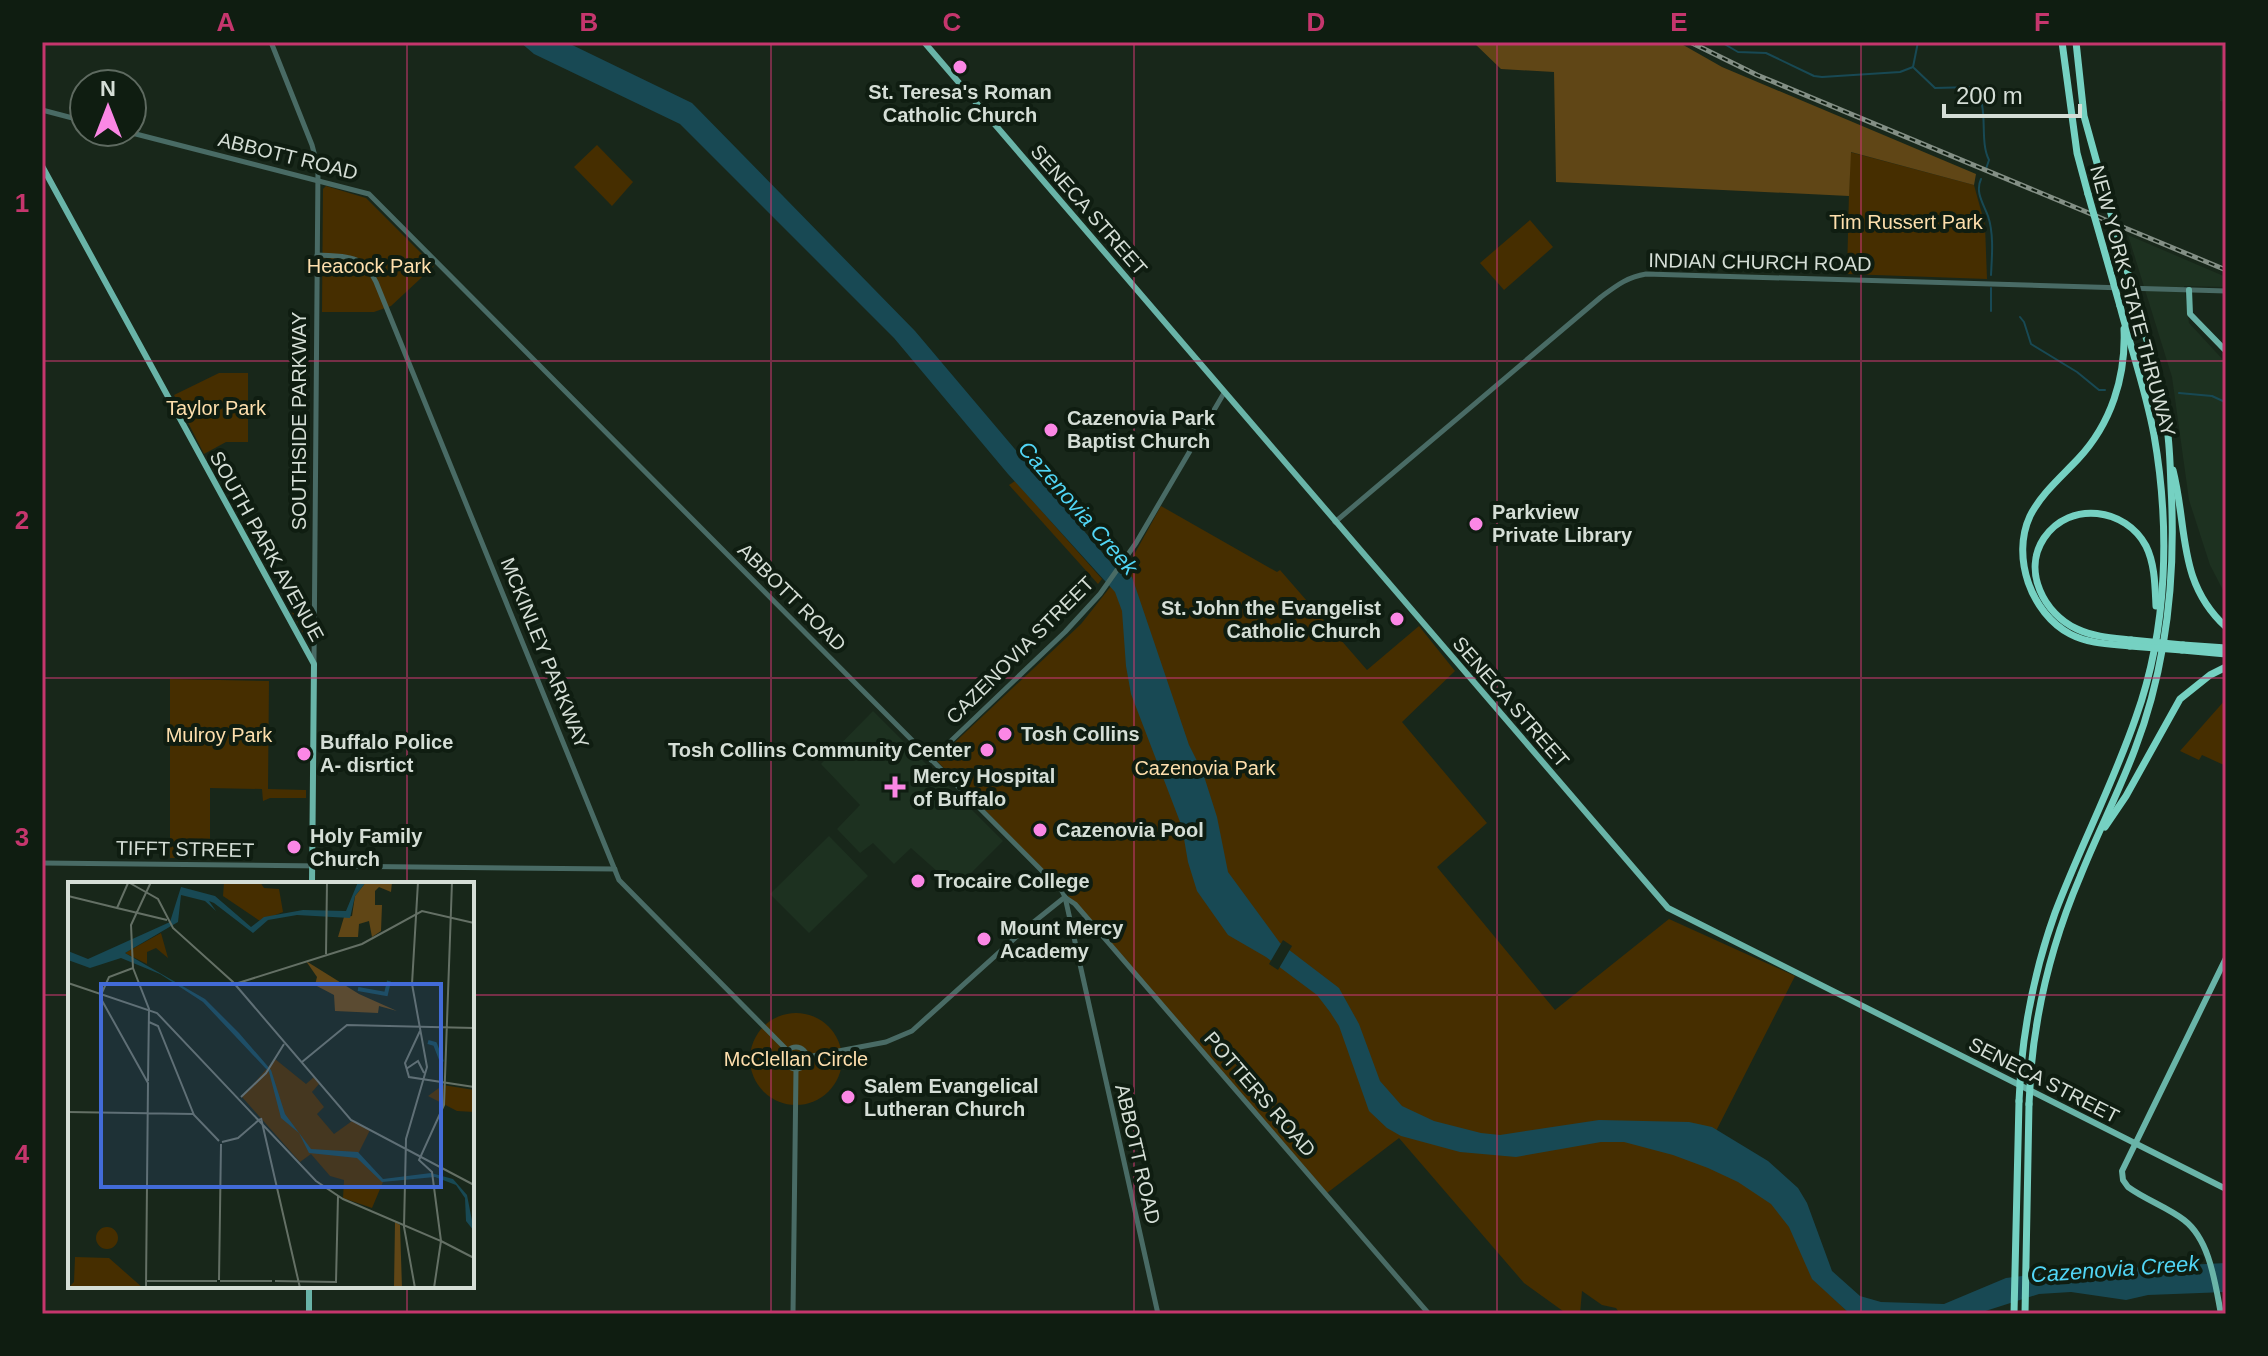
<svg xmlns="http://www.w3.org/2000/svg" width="2268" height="1356" viewBox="0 0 2268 1356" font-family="Helvetica,sans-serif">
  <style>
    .built { fill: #1d3120 }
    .green { fill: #462e00 }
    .forest { fill: #604616 }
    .water { fill: #184954 }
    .pier { fill: #18271a }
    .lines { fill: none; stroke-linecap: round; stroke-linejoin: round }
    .stream { stroke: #184954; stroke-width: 2 }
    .minor { stroke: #496b65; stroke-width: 5 }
    .major { stroke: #69b4a8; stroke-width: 6 }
    .highway { stroke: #75d1c2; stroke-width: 7 }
    .rail-casing { stroke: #838f85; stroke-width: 5 }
    .rail { stroke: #0f1d11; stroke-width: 2; stroke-dasharray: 6; stroke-linecap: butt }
    .highway-bridge { stroke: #75d1c2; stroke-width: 7 }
    .grid { fill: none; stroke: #c5366d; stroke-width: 2; stroke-opacity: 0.55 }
    .poi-dot { fill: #fb87e5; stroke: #0f1d11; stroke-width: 3 }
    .labels { text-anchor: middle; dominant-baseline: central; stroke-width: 8; stroke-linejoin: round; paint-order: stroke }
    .poi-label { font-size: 20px; font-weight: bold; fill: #d5ded6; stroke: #0f1d11; text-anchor: start }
    .street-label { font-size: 20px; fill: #d5ded6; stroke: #0f1d11 }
    .park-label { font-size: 20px; fill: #fedfad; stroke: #0f1d11 }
    .water-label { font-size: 22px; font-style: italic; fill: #51d5f5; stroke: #0f1d11 }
    .inset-river { fill: none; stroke: #184954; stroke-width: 4 }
    .inset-road { fill: none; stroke: #647065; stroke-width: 2 }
    .view { fill: #426bd8; fill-opacity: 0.15; stroke: #426bd8; stroke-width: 4 }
    .inset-edge { fill: none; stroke: #d5ded6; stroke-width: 4 }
    .neatline { fill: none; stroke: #c5366d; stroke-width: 3 }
    .grid-label { font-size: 26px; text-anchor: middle; font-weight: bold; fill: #c5366d }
  </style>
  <rect width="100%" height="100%" fill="#18271a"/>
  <g class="built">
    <path d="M2221,42h5v60l-6,-1z"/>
    <path d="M2128,235l98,42v10l-42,-1 5,37 37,40v233l-16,-31 -21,-65 -17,-123z"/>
    <path d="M873,711l130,130 -47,47 -45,-40 -17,16 -21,-21 -13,10 -23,-24 23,-24 -39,-41z"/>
    <path d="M829,836l39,40 -59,57 -39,-39z"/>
  </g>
  <g class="green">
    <path d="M597,145l36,37 -21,24 -38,-39z"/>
    <path d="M1850,152l124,33 11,40 2,54 -140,-5z"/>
    <path d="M326,186l40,12 68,68 -43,40 -17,6h-52l1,-123z"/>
    <path d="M1530,220l23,27 -49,43 -24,-27z"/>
    <path d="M219,373h29v69h-22l-22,12 -30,-59z"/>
    <path d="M1040,461l34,41 19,14 -11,12 -50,-60z"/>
    <path d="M1015,481l87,98 -4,5 -89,-99z"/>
    <path d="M1161,506l116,66 3,-2 87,100 52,-44 36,45 -53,51 85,101 -50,44 118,143 114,-91 126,57 -83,163 76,78 24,61 38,36h-230l-4,-6 -14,-3 -20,-14 -2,23h-13l-43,-31 -125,-145 -72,55 -265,-304 -126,-129 145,-136 49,-62z"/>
    <path d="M307,597l1,40 -2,1 -22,-40 13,3z"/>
    <path d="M170,679l99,2 -1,108 38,1v8h-36l-7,3 -1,-12 -52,-1v70h-40z"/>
    <path d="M2226,699v67l-24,-11 -3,5 -19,-9z"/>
    <circle cx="796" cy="1059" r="46"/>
  </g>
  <path class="forest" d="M1473,42h205l44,25 254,107 -2,11 -123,-33 -2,44 -293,-14 -2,-110 -53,-3z"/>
  <path class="water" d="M520,42h46l126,61 223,228 197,233 20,13 57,168 14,28 14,44 11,55 52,71 59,45 20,36 21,57 22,25 32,15 47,12 19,2 99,-15 90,2 23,5 56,34 30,27 9,15 25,68 28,25 21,6 63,2 62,-26 56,-7 164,-8v29l-78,3 -22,5 -55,-8 -32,2 -63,20h-126l-38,-35 -23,-52 -18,-23 -33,-22 -30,-14 -35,-13 -49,-13h-23l-85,15 -56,-5 -59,-16 -14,-8 -18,-17 -30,-85 -9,-14 -13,-17 -51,-38 -38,-22 -31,-44 -9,-29 -6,-35 -51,-133 -5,-28 -4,-55 -7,-19 -107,-118 -114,-136 -214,-214 -146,-70z"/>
  <path class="pier" d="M1283,940l9,6 -14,24 -9,-6z"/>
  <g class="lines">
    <g class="stream">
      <path d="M1721,42l17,10 28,1 48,23 8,1 78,-5 13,-5 5,-25"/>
      <path d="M1914,68l21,20 38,-1c18,18 5,51 16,73l-3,9"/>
      <path d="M1981,179c-6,13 2,24 7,37 6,18 4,40 3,59"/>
      <path d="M1991,311v-23"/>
      <path d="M2020,317l4,5 7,22 46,28 22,18h6"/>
      <path d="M2179,393l33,3 13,6 1,17"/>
    </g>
    <g class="minor">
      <path d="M271,42l41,103 6,23 -4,495"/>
      <path d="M42,110l42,11"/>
      <path d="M128,132l241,62 693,697 3,6 93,417"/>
      <path d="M317,255c29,2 45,-2 59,27l243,598 169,171"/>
      <path d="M1335,522l266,-225c15,-11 26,-20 45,-23l580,17"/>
      <path d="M931,760l134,-128 35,-38 36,-51 88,-150"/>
      <path d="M42,863l573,6"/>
      <path d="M1066,898l9,6 354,410"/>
      <circle cx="796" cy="1058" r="11"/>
      <path d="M807,1057l79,-15 26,-11 113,-102 40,-32"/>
      <path d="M793,1314l3,-245"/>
    </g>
    <g class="major">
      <path d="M924,42l744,866 558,281"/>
      <path d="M42,166l272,498 -2,220"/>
      <path d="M2189,290l1,24 36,37"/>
      <path d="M309,1314v-28"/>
      <path d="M2221,1314c-6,-31 -11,-74 -37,-94 -17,-13 -38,-20 -56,-33l-5,-7 -1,-9 104,-213"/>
    </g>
    <g class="highway">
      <path d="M2062,42l15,111 11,41"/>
      <path d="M2076,42l8,74 24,87"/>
      <path d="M2124,329c2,48 -13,95 -46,130 -17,18 -37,35 -48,57 -19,41 1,97 40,118 19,10 40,10 60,12"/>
      <path d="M2173,470c15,59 4,112 53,157"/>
      <path d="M2131,640c-18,-2 -37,-3 -54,-11 -33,-15 -55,-58 -33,-91 26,-38 82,-30 102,8 9,18 9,41 10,60"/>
      <path d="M2183,645l43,3"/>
      <path d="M2182,650l44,4"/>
      <path d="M2105,827l21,-31 54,-97 30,-24 16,-8"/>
      <path d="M2021,1067c5,-53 16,-104 34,-154 25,-66 58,-129 81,-196 32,-89 34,-191 18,-282 -8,-44 -23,-86 -34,-129"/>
      <path d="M2031,1069c6,-66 23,-131 49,-192 17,-43 39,-85 55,-128 32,-84 41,-173 36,-262 -1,-22 -1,-44 -5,-66 -7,-38 -17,-75 -28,-112"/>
      <path d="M2014,1314l5,-213"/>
      <path d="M2025,1314l4,-210"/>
    </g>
    <defs>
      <path id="rail" d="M1690,42l67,33 469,195"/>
    </defs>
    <use href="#rail" class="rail-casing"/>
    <use href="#rail" class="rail"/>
    <g class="highway-bridge">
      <path d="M2088,194l32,112"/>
      <path d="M2108,203l30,106"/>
      <path d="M2131,640l52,5"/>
      <path d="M2130,646l52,4"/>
      <path d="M2019,1101l2,-34"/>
      <path d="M2029,1104l2,-35"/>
    </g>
  </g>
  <path class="grid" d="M407,42v842M771,42v1272M1134,42v1272M1497,42v1272M1861,42v1272M42,361h2184M42,678h2184M42,995h28M472,995h1754M407,1286v28"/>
  <g class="poi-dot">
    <circle cx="960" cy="67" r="8"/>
    <circle cx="1051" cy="430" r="8"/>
    <circle cx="1476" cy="524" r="8"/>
    <circle cx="1397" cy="619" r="8"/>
    <circle cx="1005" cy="734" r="8"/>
    <circle cx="987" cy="750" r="8"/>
    <circle cx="304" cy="754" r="8"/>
    <path d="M891 775h8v8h8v8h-8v8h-8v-8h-8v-8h8z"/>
    <circle cx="1040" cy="830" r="8"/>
    <circle cx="294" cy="847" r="8"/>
    <circle cx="918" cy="881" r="8"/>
    <circle cx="984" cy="939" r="8"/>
    <circle cx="848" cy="1097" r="8"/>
  </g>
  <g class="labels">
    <g class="poi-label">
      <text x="960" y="92" text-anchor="middle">St. Teresa's Roman<tspan x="960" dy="23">Catholic Church</tspan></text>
      <text x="1067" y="418">Cazenovia Park<tspan x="1067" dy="23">Baptist Church</tspan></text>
      <text x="1492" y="512">Parkview<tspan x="1492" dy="23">Private Library</tspan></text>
      <text x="1381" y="608" text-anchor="end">St. John the Evangelist<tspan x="1381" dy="23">Catholic Church</tspan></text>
      <text x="1021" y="734">Tosh Collins</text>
      <text x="320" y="742">Buffalo Police<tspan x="320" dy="23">A- disrtict</tspan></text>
      <text x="971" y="750" text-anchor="end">Tosh Collins Community Center</text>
      <text x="913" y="776">Mercy Hospital<tspan x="913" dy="23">of Buffalo</tspan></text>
      <text x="1056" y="830">Cazenovia Pool</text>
      <text x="310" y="836">Holy Family<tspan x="310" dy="23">Church</tspan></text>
      <text x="934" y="881">Trocaire College</text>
      <text x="1000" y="928">Mount Mercy<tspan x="1000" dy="23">Academy</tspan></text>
      <text x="864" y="1086">Salem Evangelical<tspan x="864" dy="23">Lutheran Church</tspan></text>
    </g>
    <g class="street-label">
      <text transform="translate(288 156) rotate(14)">ABBOTT ROAD</text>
      <text transform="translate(1089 210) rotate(49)">SENECA STREET</text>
      <text transform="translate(1760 262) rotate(1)">INDIAN CHURCH ROAD</text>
      <text transform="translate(2133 301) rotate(75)">NEW YORK STATE THRUWAY</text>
      <text transform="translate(299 421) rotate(-90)">SOUTHSIDE PARKWAY</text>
      <text transform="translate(267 546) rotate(61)">SOUTH PARK AVENUE</text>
      <text transform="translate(792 597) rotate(45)">ABBOTT ROAD</text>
      <text transform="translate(1020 650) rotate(-45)">CAZENOVIA STREET</text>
      <text transform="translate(545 653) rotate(68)">MCKINLEY PARKWAY</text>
      <text transform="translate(1511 702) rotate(49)">SENECA STREET</text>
      <text transform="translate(185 849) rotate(1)">TIFFT STREET</text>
      <text transform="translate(2044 1080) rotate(27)">SENECA STREET</text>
      <text transform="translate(1260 1094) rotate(49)">POTTERS ROAD</text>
      <text transform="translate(1138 1154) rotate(77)">ABBOTT ROAD</text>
    </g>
    <g class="park-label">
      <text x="1906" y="222">Tim Russert Park</text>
      <text x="369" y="266">Heacock Park</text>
      <text x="216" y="408">Taylor Park</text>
      <text x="219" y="735">Mulroy Park</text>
      <text x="1205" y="768">Cazenovia Park</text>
      <text x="796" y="1059">McClellan Circle</text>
    </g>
    <g class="water-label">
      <text transform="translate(1078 508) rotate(49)">Cazenovia Creek</text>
      <text transform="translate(2115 1269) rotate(-4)">Cazenovia Creek</text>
    </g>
  </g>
  <g transform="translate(68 882)">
    <rect width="406" height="406" fill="#18271a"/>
    <path d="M156,0h36l4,6 15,1 4,23 -23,9 -37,-25zM93,51l7,25 -12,-10 -9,4v12l-22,-11zM207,177l31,25 8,-7 5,7 -7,8 12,15 -7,7 17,20 18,-13 18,9 -12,24 25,28 -11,26 -29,-10 1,-18 -14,-4 -19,-22 -11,8 -58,-65zM375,203l31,5v22l-17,-1 -29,-15zM28 356a11 11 0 1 1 22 0a11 11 0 1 1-22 0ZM7,375l34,1 34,30h-75l6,-6z" fill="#462e00"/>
    <path d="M298,0h26l-1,10 -12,-5 -4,4v14h7l-1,26 -9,6 -3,-16 -10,3 -1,13h-20l6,-20 8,-1 3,-20zM238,79l53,33 38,17 -18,-5 -1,7 -43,-2 -1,-16 -19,-10 2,-8zM327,340l5,3 2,63h-8z" fill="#604616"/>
    <path d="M290,0h8l-11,14 -5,22 -53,-3 -29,5 -15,13 -39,-30 -5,-2 7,10 -11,-10 -24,-6 -3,27 -53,31 80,46 34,34 32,37 14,44 26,35 47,3 25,27 48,-6 22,6 14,16 7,36 -8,-10 -1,-23 -9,-13 -21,-8 -53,5 -25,-24 -48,-5 -10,-20 -18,-15 -12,-46 -66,-70 -43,-28 -39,-16 -31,10 -22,-8v-9l20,8 82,-37 11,-35 34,9 36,31 13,-10 39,-7 43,1z" fill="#184954"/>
    <path class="inset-river" d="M290,107l28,5 3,-13M360,160l7,2 7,18"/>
    <path class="inset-road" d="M60,0l30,17 15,29 60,54 118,138 123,65M384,0l-8,223 -25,55 13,12 9,69 33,17M60,1l-11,25 50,12M0,14l49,12M258,72l1,-72M65,86l16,41 -1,72M0,101l89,30 159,168 27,18 98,42 -7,47M167,102l127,-40 60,-33 52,12M81,140l9,4 36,89 25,26M352,149l-15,32 4,14 65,10M234,180l45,-37 127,3M338,187l12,-8 6,12M173,215l25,-24 18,-29M0,230l126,2M193,236l39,170M154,260l16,-4 22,-19M151,398l2,-136M78,399h71M152,399h52M207,399l61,1 2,-86M78,406l2,-205 -48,-86 9,-20 24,-9 -2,-43 20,-43M347,406l-11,-61 2,-88 21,-72 -15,-83 6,-102"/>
    <path class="view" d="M33,102h340v203h-340z"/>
    <rect width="406" height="406" class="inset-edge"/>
  </g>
  <rect width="2268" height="1356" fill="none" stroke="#0f1d11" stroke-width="88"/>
  <g transform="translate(108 108)"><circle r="38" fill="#0f1d11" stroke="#5e6a60" stroke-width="2"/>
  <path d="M0-6L14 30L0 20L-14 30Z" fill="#fb87e5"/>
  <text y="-12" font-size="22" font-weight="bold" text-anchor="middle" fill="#d5ded6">N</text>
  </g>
  <path d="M1944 104v12h136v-12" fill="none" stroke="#d5ded6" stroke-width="4"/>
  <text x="1956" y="104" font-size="24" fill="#d5ded6" stroke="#0f1d11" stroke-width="6" paint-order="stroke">200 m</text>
  <rect x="44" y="44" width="2180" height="1268" class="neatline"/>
  <g class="grid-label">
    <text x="226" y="31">A</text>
    <text x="589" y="31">B</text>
    <text x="952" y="31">C</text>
    <text x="1316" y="31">D</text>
    <text x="1679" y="31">E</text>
    <text x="2042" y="31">F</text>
    <text x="22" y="212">1</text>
    <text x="22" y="529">2</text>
    <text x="22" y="846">3</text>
    <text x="22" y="1163">4</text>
  </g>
</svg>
